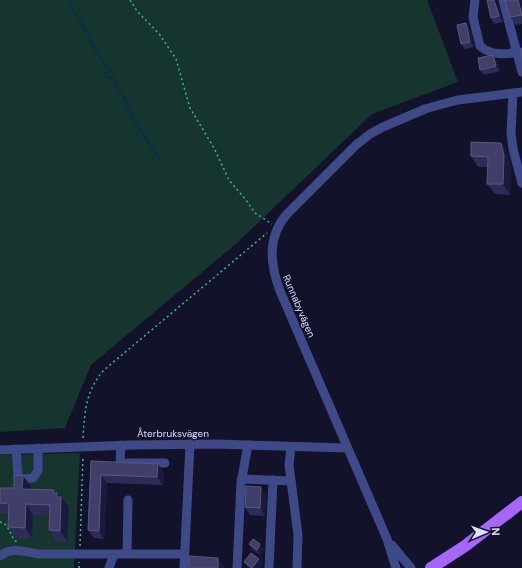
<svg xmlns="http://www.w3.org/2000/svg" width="522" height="568" viewBox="0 0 522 568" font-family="'DM Sans',sans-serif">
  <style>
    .green { fill: #15352e }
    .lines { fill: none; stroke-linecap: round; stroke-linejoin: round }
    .stream { stroke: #0c2e49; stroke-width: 2.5 }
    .path { stroke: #34bb99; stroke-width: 1.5; stroke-dasharray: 2 3; stroke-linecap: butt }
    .minor { stroke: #3e4988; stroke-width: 9 }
    .major { stroke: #a766fb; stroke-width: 12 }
    .wall { fill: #2c2c58 }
    .shaded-wall { fill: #1a193e }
    .building { fill: #3f3f69; stroke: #585881 }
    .labels { text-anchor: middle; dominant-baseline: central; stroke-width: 3; stroke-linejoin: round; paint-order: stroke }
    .street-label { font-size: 10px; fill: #dcdffe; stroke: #12122b }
  </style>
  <rect width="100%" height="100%" fill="#12122b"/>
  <g class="green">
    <path d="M0,0h427l31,82 -86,32 -135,129 -146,122 -26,63 -65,4z"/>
    <path d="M80,453l-6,115h-74v-113z"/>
  </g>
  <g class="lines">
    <path class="stream" d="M71,0v7l19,29c2,14 13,24 20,35l-5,3 2,3 6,1 4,10 8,11 8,20 26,39"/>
    <g class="path">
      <path d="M130,0l7,11 23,24 16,24 14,49 24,40 15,32 17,20 9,13 17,11"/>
      <path d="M83,438c2,-27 2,-46 21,-68l163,-137"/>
      <path d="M0,522l4,1 4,5 6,12 3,2"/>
      <path d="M80,546l3,-90"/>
      <path d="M79,568v-6"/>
    </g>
    <g class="minor">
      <path d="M475,0l-2,17 7,29c10,9 24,9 37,6"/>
      <path d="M503,0l19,72"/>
      <path d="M513,93l-2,40 2,16 9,34"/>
      <path d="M121,445l-1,18h45"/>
      <path d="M291,447l-2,18 9,70 -1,33"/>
      <path d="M16,449l2,27 5,3 10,-1 5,-7v-23"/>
      <path d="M0,450l132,-5 85,-1 130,4"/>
      <path d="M241,479l50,2"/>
      <path d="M392,545l19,23"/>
      <path d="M127,554l1,-54"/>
      <path d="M0,556c12,-10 25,-4 39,-2h145"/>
      <path d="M109,568l5,-14"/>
      <path d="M184,568l6,-124"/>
      <path d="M237,568l4,-85 7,-38"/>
      <path d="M269,568l4,-88"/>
      <path d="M396,568l-9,-29 -107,-248c-10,-27 -13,-54 7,-77l69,-69 14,-11 13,-7 42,-18 14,-4 19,-5 64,-8"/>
    </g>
    <path class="major" d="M431,568l34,-22 57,-44"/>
  </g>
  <g class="wall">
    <path d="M522,0v24l-6,1 -6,-8z"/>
    <path d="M498,4l5,18 -9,2 -3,-6z"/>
    <path d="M470,28l4,19 -9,2 -4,-5z"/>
    <path d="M497,60l3,11 -16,4 -4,-5z"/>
    <path d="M501,143l7,11 3,12 -1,29 -15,-1 -8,-10 1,-17h-10l-7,-11z"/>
    <path d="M91,461l73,11 -1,13 -56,-2 -3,56 -10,-1 -6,-8z"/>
    <path d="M23,476l8,10 -1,3 24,1 1,3 5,4h1l8,10 -2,34h-11l-7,-11v-14l-16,-1 -1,23h-16l-8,-11 1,-13 -9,-1v-25h14z"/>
    <path d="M266,495l-1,21 -15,-1 -5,-8z"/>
    <path d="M249,544l15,6 -4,5 -7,-5z"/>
    <path d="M259,559l4,5 -3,4h-11l-5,-6z"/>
  </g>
  <g class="shaded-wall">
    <path d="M494,0l4,4 5,18 -4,-6z"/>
    <path d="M518,0h4v15z"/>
    <path d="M466,23l4,5 4,19 -4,-5z"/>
    <path d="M493,55l4,5 3,11 -4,-5z"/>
    <path d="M501,143l7,11 3,12 -1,29 -7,-11z"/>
    <path d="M158,464l6,8 -1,13 -6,-8z"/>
    <path d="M101,475l6,8 -3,56 -5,-8z"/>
    <path d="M23,476l8,10 -1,13 -8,-10z"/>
    <path d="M261,487l5,8 -1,21 -5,-8z"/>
    <path d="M54,490l3,5v-2l4,5v-1l8,10 -2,34 -7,-10z"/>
    <path d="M26,504l7,11 -1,23 -7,-10z"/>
    <path d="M260,544l4,6 -4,5 -3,-5z"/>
    <path d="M218,558l6,8v2h-6z"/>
    <path d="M259,559l4,5 -3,4h-8z"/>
  </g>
  <g class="building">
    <path d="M487,0h7l5,16 -8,2z"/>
    <path d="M505,0h13l4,15 -12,2z"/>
    <path d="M466,23l4,19 -9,2 -4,-19z"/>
    <path d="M522,48v9l-2,-8z"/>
    <path d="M493,55l3,11 -16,4 -2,-12z"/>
    <path d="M471,142l30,1 3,12 -1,29h-16l1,-27 -17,-1z"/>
    <path d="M91,461l67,3 -1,13 -56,-2 -2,56 -11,-1z"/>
    <path d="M14,475l9,1 -1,13 32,1 -1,3h4v4h4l-1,34 -11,-1 1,-25 -24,-1 -1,24 -17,-1 1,-23 -9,-1v-15h14z"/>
    <path d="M246,486l15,1 -1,21 -15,-1z"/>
    <path d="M253,539l7,5 -3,6 -8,-6z"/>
    <path d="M251,553l8,6 -7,9 -8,-6z"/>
    <path d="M189,556l29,2v10h-29z"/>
  </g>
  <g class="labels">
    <g class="street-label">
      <text transform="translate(299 306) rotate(67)">Runnabyvägen</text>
      <text x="173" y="433">Återbruksvägen</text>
    </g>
  </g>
  <g transform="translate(486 532) rotate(88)" stroke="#12122b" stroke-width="3" paint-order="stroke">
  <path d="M0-3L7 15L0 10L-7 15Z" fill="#dcdffe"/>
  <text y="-6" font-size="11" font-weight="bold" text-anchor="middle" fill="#dcdffe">N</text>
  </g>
</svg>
